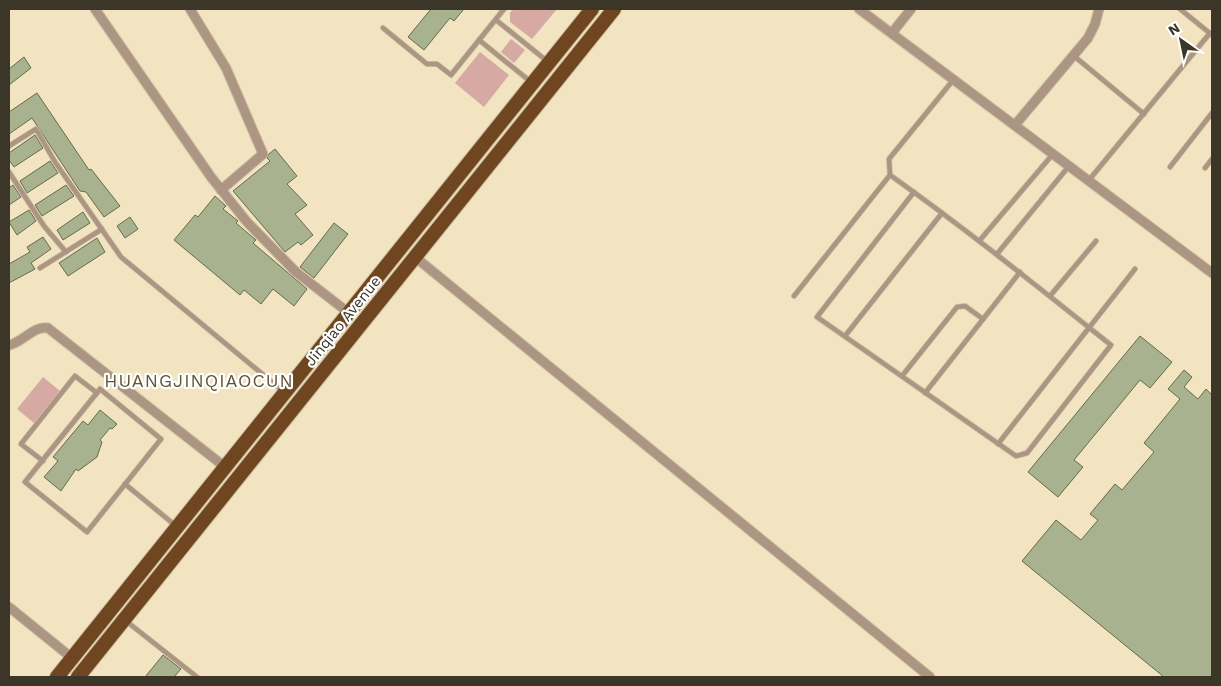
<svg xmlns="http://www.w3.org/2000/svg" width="1221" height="686" viewBox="0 0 1221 686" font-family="'Work Sans',sans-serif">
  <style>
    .green { fill: #d7a9a3 }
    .building { fill: #a9b28f; stroke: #646c4b }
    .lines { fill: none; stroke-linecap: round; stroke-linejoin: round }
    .service-casing { stroke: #cec1a2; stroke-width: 6 }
    .minor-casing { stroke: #cec1a2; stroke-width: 11 }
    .trunk-casing { stroke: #cec1a2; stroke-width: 16 }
    .service { stroke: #ac9583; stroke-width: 4.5 }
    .minor { stroke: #ac9583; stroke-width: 9 }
    .trunk { stroke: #704621; stroke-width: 14 }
    .labels { text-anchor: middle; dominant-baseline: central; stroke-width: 4.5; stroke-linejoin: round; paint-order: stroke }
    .street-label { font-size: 15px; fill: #3c3628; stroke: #fff }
    .quarter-label { font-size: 18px; letter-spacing: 1px; fill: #615435; stroke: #fff }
  </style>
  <rect width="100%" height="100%" fill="#f2e4c0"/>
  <g class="green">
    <path d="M513,9h44l-25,30 -22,-17v-9z"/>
    <path d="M511,39l14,11 -11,13 -13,-11z"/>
    <path d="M480,52l29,23 -25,32 -29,-24z"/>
    <path d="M43,377l17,14 -26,32 -17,-14z"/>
  </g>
  <g class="building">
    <path d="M431,9h33l-10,12 -4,-3 -26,32 -16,-13z"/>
    <path d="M24,57l7,11 -22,17v-16z"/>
    <path d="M37,93l52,77 2,-1 29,37 -16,11 -18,-25 -6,-1 -48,-73 -23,16v-22z"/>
    <path d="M35,135l8,13 -29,19 -5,-7v-7z"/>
    <path d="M275,149l22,27 -10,8 20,21 -12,9 18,21 -12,10 -3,-3 -13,10 -52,-61 37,-30 -3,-3 2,-4z"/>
    <path d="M50,161l8,12 -31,20 -7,-12z"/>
    <path d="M13,185l8,12 -12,8v-17z"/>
    <path d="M66,185l8,11 -32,20 -7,-11z"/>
    <path d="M215,196l11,10 -3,3 15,12 -2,2 20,17 -3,3 54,46 -13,17 -21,-17 -12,15 -17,-14 -4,5 -66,-55 21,-25 3,2z"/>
    <path d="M29,210l7,11 -19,14 -8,-13z"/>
    <path d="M83,212l7,11 -27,17 -6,-10z"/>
    <path d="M130,217l8,12 -13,9 -8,-12z"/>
    <path d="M334,223l14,11 -34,44 -14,-11z"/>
    <path d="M43,237l8,12 -20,14 4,6 -26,14v-19l21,-12 -3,-5z"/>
    <path d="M97,238l8,14 -37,24 -9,-13z"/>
    <path d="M1140,336l32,26 -22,26 -10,-8 -66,80 9,7 -25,30 -30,-25z"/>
    <path d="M1184,370l8,7 -8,10 14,12 8,-10 6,6v282h-48l-142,-116 34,-41 25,20 17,-20 -8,-6 25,-30 7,6 32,-38 -10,-9 36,-44 -12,-10z"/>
    <path d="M100,410l17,14 -5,5 -2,-1 -10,12 2,2 -5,15 -19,14 -2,-2 -15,22 -17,-14 14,-16 -5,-4 30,-36 5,4z"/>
    <path d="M163,655l18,14 -7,8h-29z"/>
  </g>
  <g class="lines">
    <defs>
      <g id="service">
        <path d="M1180,9l32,26"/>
        <path d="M496,20l51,41"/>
        <path d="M383,28l44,36h10l14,11 53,-66"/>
        <path d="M479,40l52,42"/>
        <path d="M1074,56l70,58"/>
        <path d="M9,146l27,-17 19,33 66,95 163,135"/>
        <path d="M1170,167l42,-54"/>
        <path d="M1205,168l7,-9"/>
        <path d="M9,172l35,54 22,26"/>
        <path d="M1089,180l121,-147"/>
        <path d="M914,192l-97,125 199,139 11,-3 84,-108c-73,-58 -145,-116 -221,-170l-1,-16 65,-80"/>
        <path d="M980,240l73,-86"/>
        <path d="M997,254l72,-88"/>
        <path d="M40,268l62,-39"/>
        <path d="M794,296l96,-121"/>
        <path d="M1050,296l46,-55"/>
        <path d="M845,336l97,-123"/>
        <path d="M902,376l55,-69 8,-1 18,13"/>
        <path d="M100,389l61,50 -74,93 -62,-50z"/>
        <path d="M925,393l95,-121"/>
        <path d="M998,444l137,-175"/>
        <path d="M43,461l-22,-17 54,-68 22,17"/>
        <path d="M125,484l51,42"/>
        <path d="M126,621l71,56"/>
      </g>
      <g id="minor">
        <path d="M95,9l116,168 36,45 49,50 53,41"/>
        <path d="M190,9l36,59 37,86 -42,36"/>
        <path d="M859,9l353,264"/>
        <path d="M892,33l19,-24"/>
        <path d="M1015,125l73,-87 7,-14 4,-15"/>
        <path d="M415,257l515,420"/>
        <path d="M9,345c13,-2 25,-20 39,-17l177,139"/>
        <path d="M9,607l63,51"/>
      </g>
      <g id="trunk">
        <path d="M57,677l535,-668"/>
        <path d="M78,677l536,-668"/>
      </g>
    </defs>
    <use href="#service" class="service-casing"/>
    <use href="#minor" class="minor-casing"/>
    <use href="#trunk" class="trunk-casing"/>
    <use href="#service" class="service"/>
    <use href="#minor" class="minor"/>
    <use href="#trunk" class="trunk"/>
  </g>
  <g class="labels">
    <g class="street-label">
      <text transform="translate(343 321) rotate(-51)">Jinqiao Avenue</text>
    </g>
    <g class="quarter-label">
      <text x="199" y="380">HUANGJINQIAOCUN</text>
    </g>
  </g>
  <rect width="1221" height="686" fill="none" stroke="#3c3628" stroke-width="20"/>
  <g transform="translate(1181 40) rotate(327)" stroke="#ffffff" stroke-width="4" paint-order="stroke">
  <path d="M0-4L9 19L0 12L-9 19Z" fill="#3c3628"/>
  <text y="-8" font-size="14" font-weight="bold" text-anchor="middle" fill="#3c3628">N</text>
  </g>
</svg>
